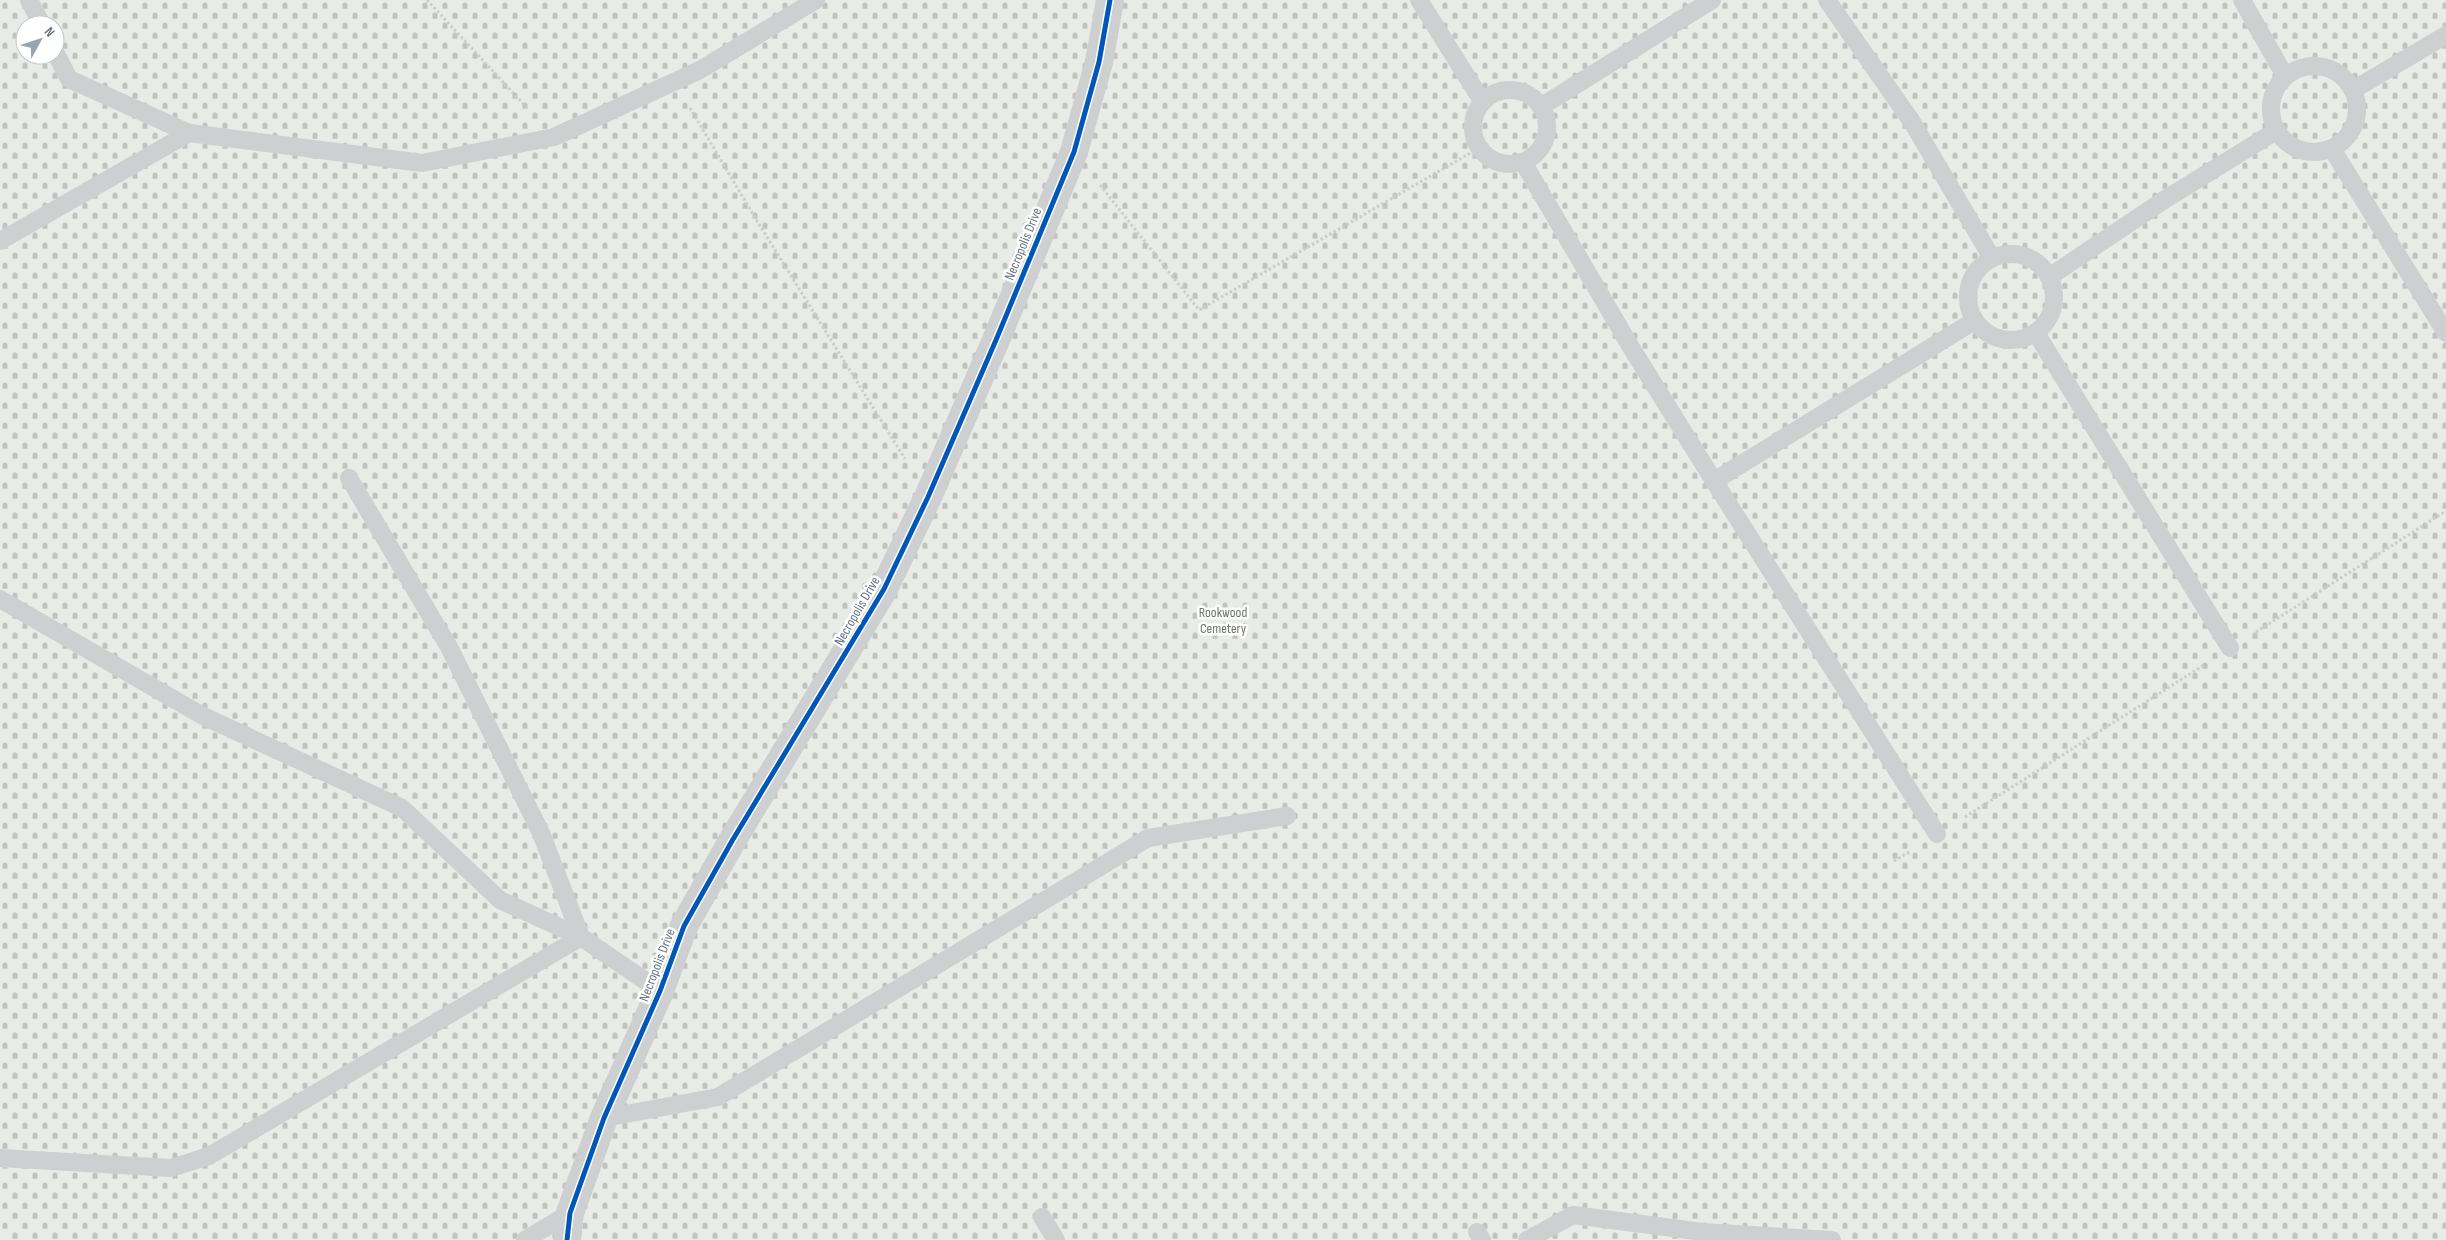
<svg xmlns="http://www.w3.org/2000/svg" width="2446" height="1240" viewBox="0 0 2446 1240" font-family="'Sofia Sans Condensed',sans-serif">
  <style>
    .cemetery { fill: url(#cemetery-stones); fill-rule: evenodd }
    .lines { fill: none; stroke-linecap: round; stroke-linejoin: round }
    .path { stroke: #cbcccd; stroke-width: 3; stroke-dasharray: 2.5 2.5; stroke-linecap: butt }
    .service { stroke: #cecfd0; stroke-width: 18 }
    .minor { stroke: #cecfd0; stroke-width: 28 }
    .cycleway-casing { stroke: #fff; stroke-width: 8 }
    .cycleway { stroke: #0057b8; stroke-width: 5 }
    .labels { text-anchor: middle; dominant-baseline: central; stroke-width: 5; stroke-linejoin: round; paint-order: stroke }
    .street-label { font-size: 14px; fill: #657683; stroke: #fff }
    .park-label { font-size: 14px; fill: #687a64; stroke: #fff }
  </style>
  <defs>
    <pattern id="cemetery-stones" width="16" height="16" patternUnits="userSpaceOnUse" patternTransform="scale(1.25)"><rect width="16" height="16" fill="#e8ebe6"/><path d="M2 7V4a2 2 0 0 1 4 0v3zM10 15v-3a2 2 0 0 1 4 0v3z" fill="#c0c3c0"/></pattern>
  </defs>
  <rect width="100%" height="100%" fill="#f9f9f9"/>
  <path class="cemetery" d="M0,0h2446v1240h-2446zM25,25h30v30h-30z"/>
  <g class="lines">
    <g class="path">
      <path d="M427,0l102,110"/>
      <path d="M690,108l67,113 148,238"/>
      <path d="M1100,185l99,125 280,-162"/>
      <path d="M2256,632l190,-121"/>
      <path d="M1965,817l239,-152"/>
      <path d="M1894,861l17,-10"/>
    </g>
    <g class="service">
      <path d="M29,0l13,25"/>
      <path d="M1419,0l63,101"/>
      <path d="M1827,0l85,122 80,136"/>
      <path d="M2242,0l43,76"/>
      <path d="M55,52l14,27 120,54"/>
      <circle cx="2314" cy="109" r="43"/>
      <circle cx="1510" cy="127" r="37"/>
      <path d="M2353,90l93,-55"/>
      <path d="M1542,106l170,-106"/>
      <path d="M2332,149l114,184"/>
      <path d="M1523,162l109,187 82,132 260,-160"/>
      <path d="M0,241l189,-108 233,30 132,-26 146,-67 116,-70"/>
      <circle cx="2011" cy="297" r="43"/>
      <path d="M2049,277l115,-77 112,-69"/>
      <path d="M2036,333l194,315"/>
      <path d="M1714,481l223,353"/>
      <path d="M0,599l203,117 199,92 98,92 81,37 79,54"/>
      <path d="M604,1118l114,-21 430,-259 139,-22"/>
      <path d="M0,1158l171,10 38,-12 372,-219 -40,-104 -92,-186 -100,-169"/>
      <path d="M1042,1217l14,23"/>
      <path d="M1477,1232l5,8"/>
      <path d="M525,1240l45,-27"/>
      <path d="M1527,1240l46,-25 130,17 129,8"/>
    </g>
    <path class="minor" d="M567,1240l3,-27 34,-95 56,-127 24,-65 48,-85 152,-252 44,-92 68,-157 78,-188 25,-90 11,-62"/>
    <defs>
      <path id="cycleway" d="M567,1240l3,-27 34,-95 56,-127 24,-65 48,-85 152,-252 44,-92 68,-157 78,-188 25,-90 11,-62"/>
    </defs>
    <use href="#cycleway" class="cycleway-casing"/>
    <use href="#cycleway" class="cycleway"/>
  </g>
  <g class="labels">
    <g class="street-label">
      <text transform="translate(1023 244) rotate(-68)">Necropolis Drive</text>
      <text transform="translate(857 611) rotate(-60)">Necropolis Drive</text>
      <text transform="translate(657 965) rotate(-69)">Necropolis Drive</text>
    </g>
    <g class="park-label">
      <text x="1223" y="612">Rookwood<tspan x="1223" dy="16">Cemetery</tspan></text>
    </g>
  </g>
  <g transform="translate(40 40) rotate(50)"><circle r="24" fill="#ffffff" stroke="#c1c8cd"/>
  <path d="M0-4L9 19L0 12L-9 19Z" fill="#99a4ac"/>
  <text y="-8" font-size="14" font-weight="bold" text-anchor="middle" fill="#657683">N</text>
  </g>
</svg>
